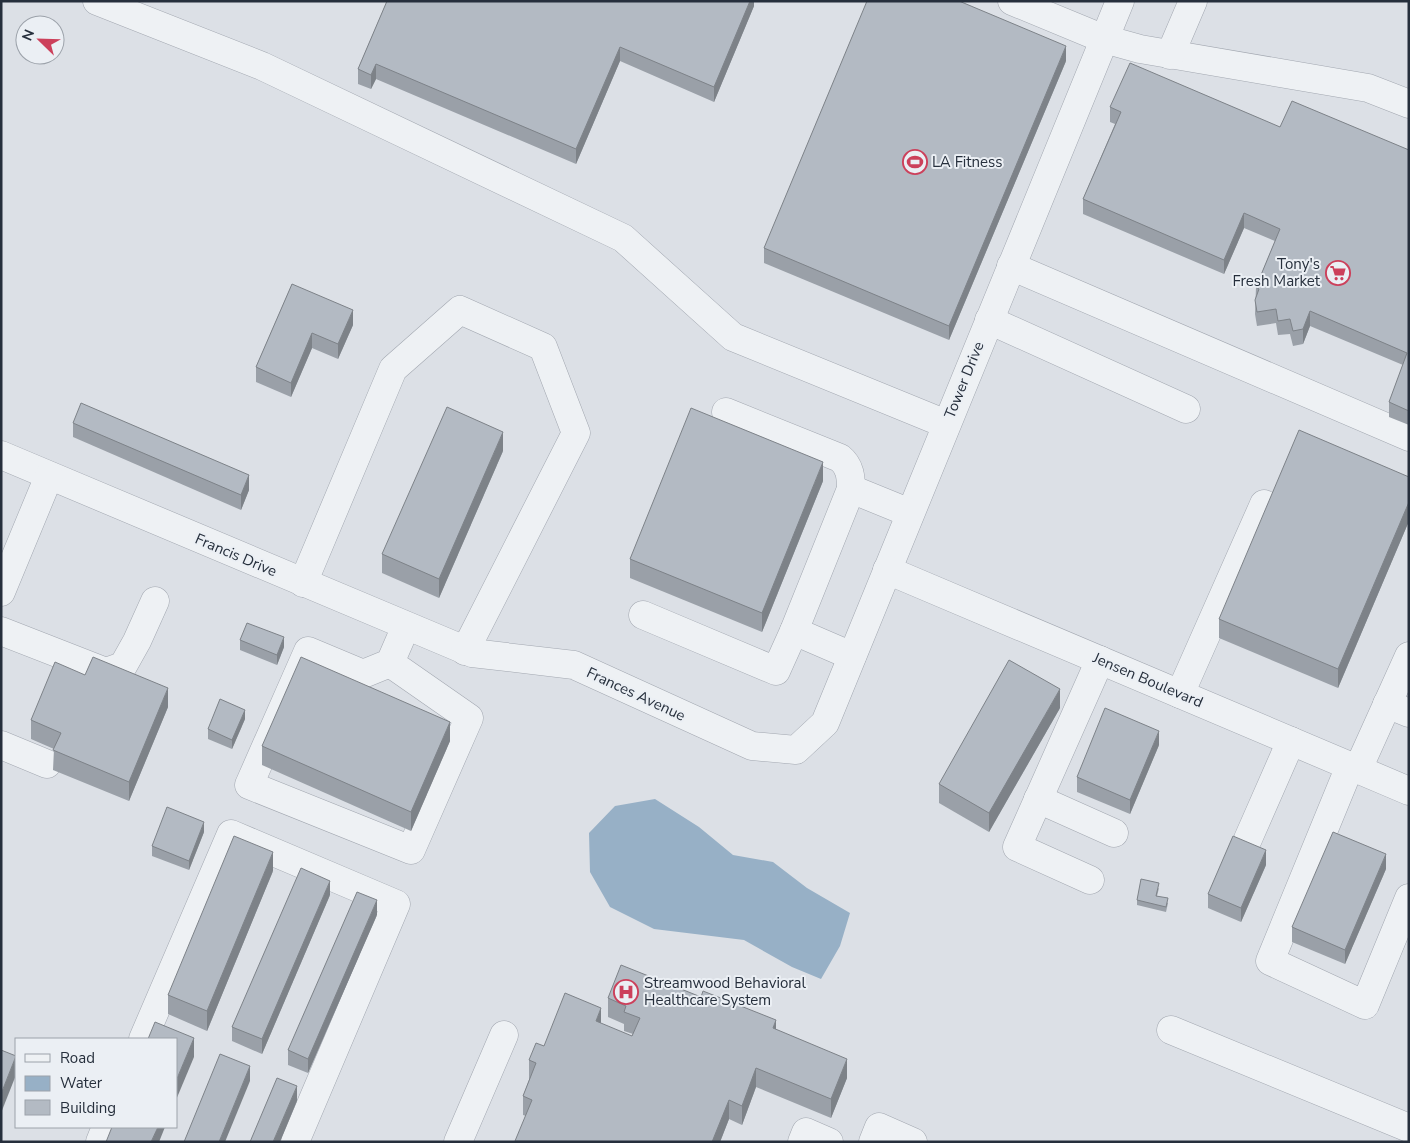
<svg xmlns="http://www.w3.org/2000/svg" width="1410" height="1143" viewBox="0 0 1410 1143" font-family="'Nunito Sans',sans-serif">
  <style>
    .water { fill: #97b0c6 }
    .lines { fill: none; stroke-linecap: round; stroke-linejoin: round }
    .minor-casing { stroke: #a2a7b0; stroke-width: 29 }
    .minor { stroke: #eef1f4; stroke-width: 28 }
    .wall { fill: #9aa0a8 }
    .shaded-wall { fill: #7d8288 }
    .building { fill: #b3bac3; stroke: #7d8288 }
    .labels { text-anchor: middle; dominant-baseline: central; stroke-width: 4; stroke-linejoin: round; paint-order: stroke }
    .poi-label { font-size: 15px; fill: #262f3c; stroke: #ebeff4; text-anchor: start }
    .street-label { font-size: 15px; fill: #262f3c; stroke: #ebeff4 }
  </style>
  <rect width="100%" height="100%" fill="#dce0e6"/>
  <path class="water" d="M655,799l44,28 34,28 40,7 34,26 43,25 -10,33 -19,33 -29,-12 -48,-27 -90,-11 -44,-22 -20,-35 -1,-39 26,-27z"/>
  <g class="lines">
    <defs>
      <g id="minor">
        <path d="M97,1l165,65 361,172 110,99 213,87"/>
        <path d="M1012,1l92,38 36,10 228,39 41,16"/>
        <path d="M1170,55l23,-54"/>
        <path d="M1011,266l398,171"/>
        <path d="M989,320l197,89"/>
        <path d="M1,455l471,198 102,12 178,81 44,4 29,-27 295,-722"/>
        <path d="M851,489l59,24"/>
        <path d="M887,570l522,221"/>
        <path d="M303,583l90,-214 67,-59 83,37 33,86 -111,218"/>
        <path d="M1,592l48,-116"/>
        <path d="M643,615l133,56 18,-40 57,-142c0,-12 -1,-23 -11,-31l-114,-46"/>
        <path d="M1,631l105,41 17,-6 14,-25 18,-40"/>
        <path d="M794,631l58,25"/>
        <path d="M390,663l79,55 -58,132 -162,-65 59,-134 55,23 27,-11 16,-37"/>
        <path d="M1180,694l84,-190"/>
        <path d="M1387,704l22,9"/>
        <path d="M1,745l46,19"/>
        <path d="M1350,766l-80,195 95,44 44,-107"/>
        <path d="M1358,769l51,-113"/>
        <path d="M1038,799l76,34"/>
        <path d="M1248,839l43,-98"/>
        <path d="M1090,880l-73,-33 83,-187"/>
        <path d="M1171,1030l238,98"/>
        <path d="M143,1039l88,-205 165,70 -101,238"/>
        <path d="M100,1142l6,-15"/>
        <path d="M458,1142l46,-107"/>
        <path d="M802,1142l4,-10 23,10"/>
        <path d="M873,1142l6,-15 34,15"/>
      </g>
    </defs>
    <use href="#minor" class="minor-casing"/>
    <use href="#minor" class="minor"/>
  </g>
  <g class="wall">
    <path d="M387,1h367v5l-40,96 -94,-41 -44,103 -200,-85 -5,10 -13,-5v-15z"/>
    <path d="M1066,61l-117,279 -185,-77v-15z"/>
    <path d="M1110,107l170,20 129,23v275l-20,-8v-15l14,-37 -93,-39 -7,18 -10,2 -3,-12 -12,1 -2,-12 -19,3 -2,-12 1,-27 19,-46 -31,-13 -20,46 -141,-60v-15l32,-75 -5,-2z"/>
    <path d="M292,284l61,41 -15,34 -26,-11 -21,49 -35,-15v-15z"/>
    <path d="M73,423l176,67 -8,20 -168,-73z"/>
    <path d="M503,451l-64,147 -57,-25v-19z"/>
    <path d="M1409,477v44l-71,167 -119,-50v-19z"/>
    <path d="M823,481l-61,151 -132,-54v-19z"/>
    <path d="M240,640l44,7 -7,18 -37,-15z"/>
    <path d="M85,675l83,32 -39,94 -76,-31 1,-21 -23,-10v-19z"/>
    <path d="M1060,708l-71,124 -50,-29v-19z"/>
    <path d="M245,719l-13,30 -24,-10v-10z"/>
    <path d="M450,741l-39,90 -149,-66v-19z"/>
    <path d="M1159,745l-29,69 -53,-22v-15z"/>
    <path d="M204,832l-15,38 -37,-14v-10z"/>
    <path d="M1266,865l-25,57 -33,-14v-14z"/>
    <path d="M1386,869l-41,95 -53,-22v-15z"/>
    <path d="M273,871l-66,160 -39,-17v-19z"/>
    <path d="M1159,888l-2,8 11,7 -2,9 -29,-7v-5z"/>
    <path d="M330,895l-68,159 -30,-13v-14z"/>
    <path d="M377,915l-69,158 -20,-8v-15z"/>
    <path d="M608,998l168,31 71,49 -16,40 -75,-31 -14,38 -13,-6 -9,23h-205l11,-26 -3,-1v-19l6,-16v-20l15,-14 88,-10 1,-2 -9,-3v-7l-16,-7z"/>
  </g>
  <g class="shaded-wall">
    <path d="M750,1h4v5l-40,96v-15z"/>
    <path d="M1066,46v15l-117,279v-14z"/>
    <path d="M620,47v14l-44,103v-15z"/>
    <path d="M376,64v15l-5,10v-14z"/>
    <path d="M1244,213v15l-20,46v-14z"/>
    <path d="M353,310v15l-15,34v-15z"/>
    <path d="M1310,311v15l-7,18v-15z"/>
    <path d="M312,333v15l-21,49v-14z"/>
    <path d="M503,432v19l-64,147v-19z"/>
    <path d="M823,462v19l-61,151v-19z"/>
    <path d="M249,475v15l-8,20v-15z"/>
    <path d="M1409,502v19l-71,167v-19z"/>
    <path d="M284,637v10l-7,18v-10z"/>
    <path d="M168,688v19l-39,94v-19z"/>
    <path d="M1060,689v19l-71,124v-19z"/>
    <path d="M245,710v9l-13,30v-9z"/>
    <path d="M450,722v19l-39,90v-19z"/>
    <path d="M1159,731v14l-29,69v-14z"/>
    <path d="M204,822v10l-15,38v-9z"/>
    <path d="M1266,850v15l-25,57v-14z"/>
    <path d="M273,852v19l-66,160v-20z"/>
    <path d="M1386,854v15l-41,95v-14z"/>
    <path d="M330,881v14l-68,159v-15z"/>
    <path d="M377,900v15l-69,158v-14z"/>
    <path d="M601,1008v19l-5,-6z"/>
    <path d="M776,1020v19l-3,-11z"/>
    <path d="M194,1038v19l-18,43v-19z"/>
    <path d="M16,1056v19l-15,38v-19z"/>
    <path d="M847,1059v19l-16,40v-19z"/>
    <path d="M250,1066v15l-25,61h-6z"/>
    <path d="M756,1068v19l-14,38v-19z"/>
    <path d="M297,1086v15l-17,41h-7z"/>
    <path d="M729,1100v19l-9,23h-8z"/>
    <path d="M158,1127h7l-6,15h-8z"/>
  </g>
  <g class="building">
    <path d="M387,1h363l-36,86 -94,-40 -44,102 -200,-85 -5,11 -13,-6z"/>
    <path d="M867,1h92l107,45 -117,280 -185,-78z"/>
    <path d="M1130,63l150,64 12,-26 117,49v261l-20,-9 18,-49 -97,-42 -7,18 -10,2 -3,-12 -12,2 -2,-12 -19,3 -2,-12 4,-11 -3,-2 24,-58 -36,-16 -20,47 -141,-61 38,-87 -11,-5z"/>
    <path d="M292,284l61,26 -15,34 -26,-11 -21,50 -35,-16z"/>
    <path d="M81,403l168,72 -8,20 -168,-72z"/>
    <path d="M447,407l56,25 -64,147 -57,-25z"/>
    <path d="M691,408l132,54 -61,151 -132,-54z"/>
    <path d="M1299,430l110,47v25l-71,167 -119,-50z"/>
    <path d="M247,623l37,14 -7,18 -37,-15z"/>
    <path d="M93,657l75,31 -39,94 -76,-32 8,-17 -30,-13 24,-58 30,13z"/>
    <path d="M301,657l149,65 -39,90 -149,-66z"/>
    <path d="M1009,660l51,29 -71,124 -50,-29z"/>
    <path d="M220,699l25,11 -13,30 -24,-11z"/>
    <path d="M1105,708l54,23 -29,69 -53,-23z"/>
    <path d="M167,807l37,15 -15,39 -37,-15z"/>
    <path d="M1333,832l53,22 -41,96 -53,-23z"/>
    <path d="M234,836l39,16 -66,159 -39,-16z"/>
    <path d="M1233,836l33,14 -25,58 -33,-14z"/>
    <path d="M301,868l29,13 -68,158 -30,-12z"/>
    <path d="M1141,879l18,4 -3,13 12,2 -2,9 -29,-7z"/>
    <path d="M357,892l20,8 -69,159 -20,-9z"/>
    <path d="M621,965l80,32 2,-6 73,29 -3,8 74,31 -16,40 -75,-31 -14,38 -13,-6 -17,42 -197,-1 17,-41 -9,-4 13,-33 -7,-3 7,-17 8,3 21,-53 36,15 -5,13 36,15 8,-18 -16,-6 2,-6 -18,-8z"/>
    <path d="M155,1022l39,16 -18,43v-42h-28z"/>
    <path d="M1,1050l15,6 -15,38z"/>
    <path d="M220,1054l30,12 -31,76h-35z"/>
    <path d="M277,1078l20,8 -24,56h-23z"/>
    <path d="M112,1127h46l-7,15h-45z"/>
  </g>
  <defs>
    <symbol id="stadium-ring" viewBox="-11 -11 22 22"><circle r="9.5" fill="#ebeff4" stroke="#cc405b" stroke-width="1.5"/><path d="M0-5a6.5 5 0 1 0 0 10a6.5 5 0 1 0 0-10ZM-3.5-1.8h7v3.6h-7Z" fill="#cc405b"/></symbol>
    <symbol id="supermarket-ring" viewBox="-11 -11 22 22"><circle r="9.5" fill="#ebeff4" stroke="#cc405b" stroke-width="1.5"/><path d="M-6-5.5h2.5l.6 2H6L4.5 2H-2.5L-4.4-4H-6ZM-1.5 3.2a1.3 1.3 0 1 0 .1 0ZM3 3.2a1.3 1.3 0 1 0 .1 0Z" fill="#cc405b"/></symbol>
    <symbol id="hospital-ring" viewBox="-11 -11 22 22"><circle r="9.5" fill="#ebeff4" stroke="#cc405b" stroke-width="1.5"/><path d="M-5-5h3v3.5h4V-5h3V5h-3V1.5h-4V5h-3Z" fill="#cc405b"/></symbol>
  </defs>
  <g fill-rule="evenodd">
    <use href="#stadium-ring" x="901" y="148" width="28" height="28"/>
    <use href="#supermarket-ring" x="1324" y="259" width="28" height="28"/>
    <use href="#hospital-ring" x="612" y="978" width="28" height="28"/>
  </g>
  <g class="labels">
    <g class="poi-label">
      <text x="932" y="162">LA Fitness</text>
      <text x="1320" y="264" text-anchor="end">Tony's<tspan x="1320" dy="17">Fresh Market</tspan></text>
      <text x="644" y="983">Streamwood Behavioral<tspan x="644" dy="17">Healthcare System</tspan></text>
    </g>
    <g class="street-label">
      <text transform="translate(964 380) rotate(-68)">Tower Drive</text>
      <text transform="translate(236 555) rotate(23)">Francis Drive</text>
      <text transform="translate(1148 680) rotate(23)">Jensen Boulevard</text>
      <text transform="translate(636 694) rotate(25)">Frances Avenue</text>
    </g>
  </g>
  <rect width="1410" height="1143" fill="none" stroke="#262f3c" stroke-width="5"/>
  <rect x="15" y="1038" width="162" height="90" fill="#ebeff4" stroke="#9ca2aa"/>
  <rect x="25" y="1054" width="25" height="8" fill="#eef1f4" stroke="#9ca2aa"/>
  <text x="60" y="1063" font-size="15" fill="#262f3c">Road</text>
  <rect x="25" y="1076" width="25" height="15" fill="#97b0c6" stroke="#9ca2aa"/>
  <text x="60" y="1088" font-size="15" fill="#262f3c">Water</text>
  <rect x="25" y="1100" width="25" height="15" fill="#b3bac3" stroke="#9ca2aa"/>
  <text x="60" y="1113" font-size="15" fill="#262f3c">Building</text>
  <g transform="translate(40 40) rotate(293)"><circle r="24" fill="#ebeff4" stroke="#9ca2aa"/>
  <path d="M0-4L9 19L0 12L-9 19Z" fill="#cc405b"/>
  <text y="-8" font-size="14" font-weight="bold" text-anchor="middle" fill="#262f3c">N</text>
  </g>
</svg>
